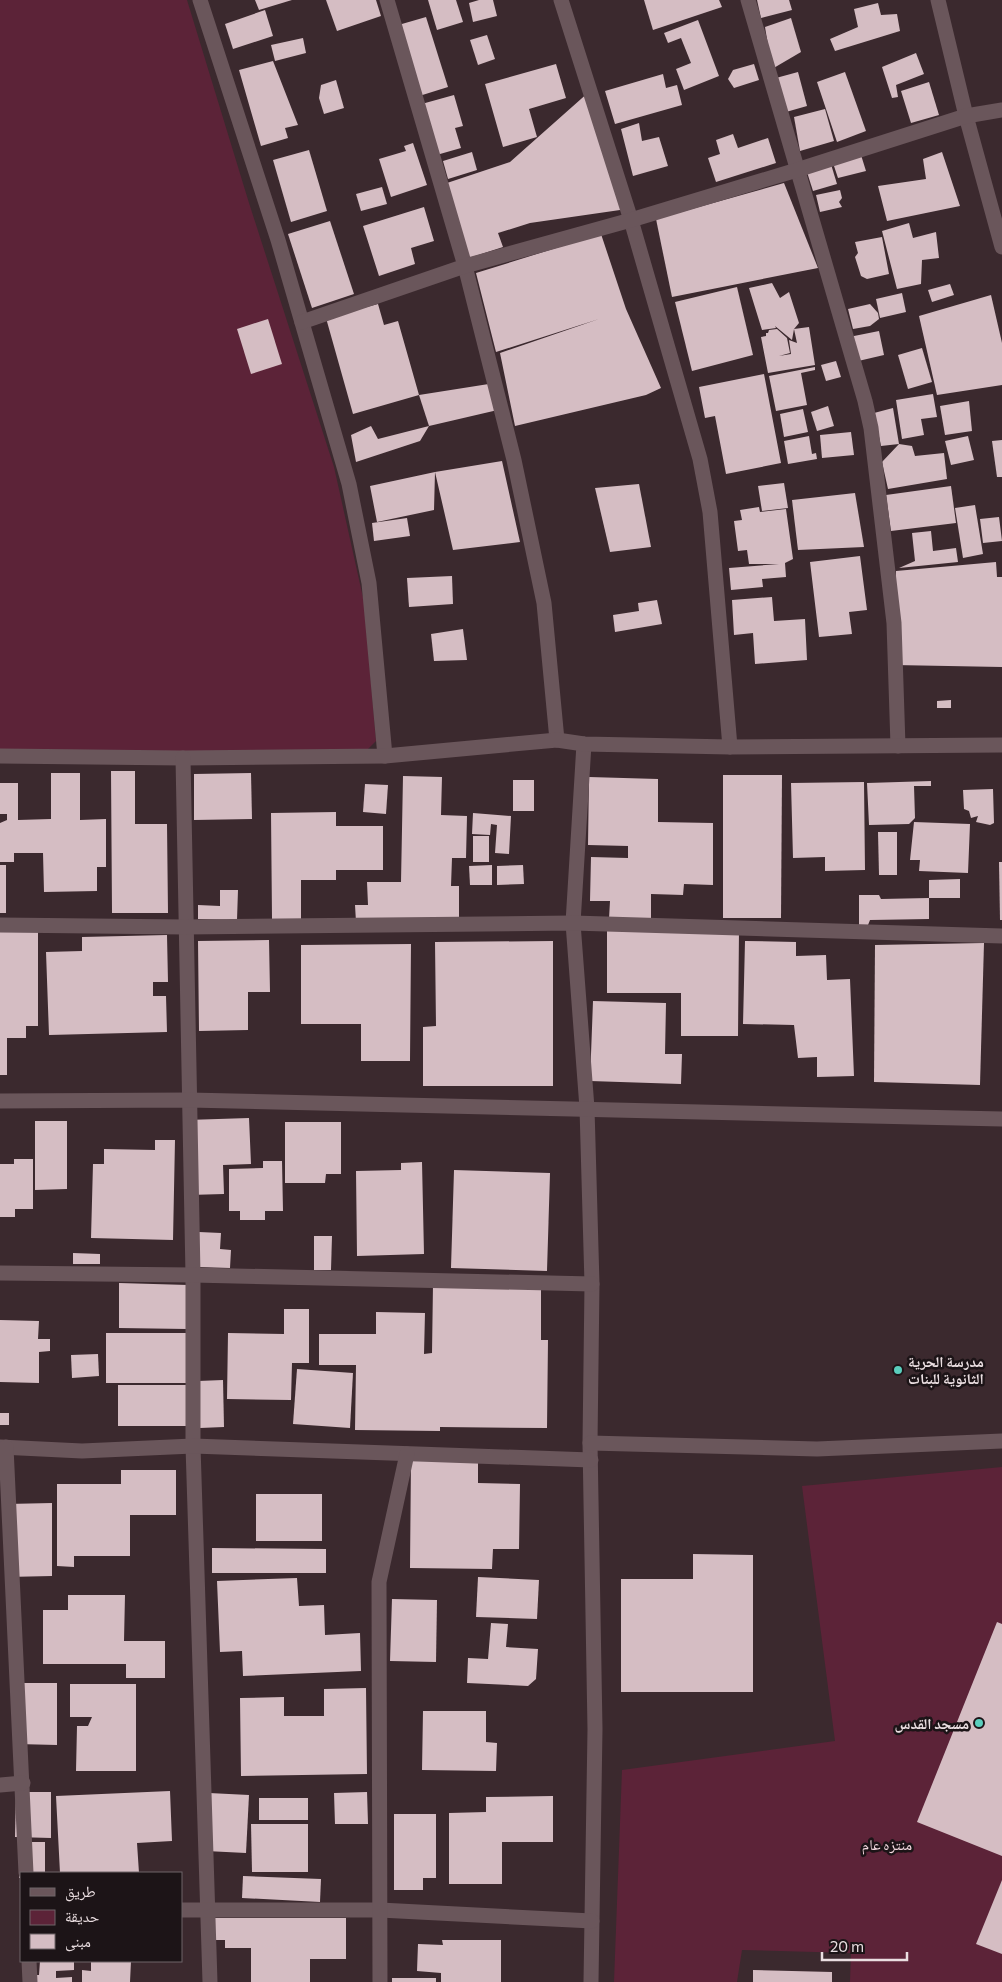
<svg xmlns="http://www.w3.org/2000/svg" width="1002" height="1982" viewBox="0 0 1002 1982" font-family="Commissioner,'Noto Naskh Arabic',sans-serif">
  <style>
    .green { fill: #5c2338 }
    .building { fill: #d5bdc3 }
    .lines { fill: none; stroke-linecap: round; stroke-linejoin: round }
    .street { stroke: #6a565b; stroke-width: 15 }
    .poi-dot { fill: #5acebd; stroke: #1c1417; stroke-width: 2 }
    .labels { text-anchor: middle; dominant-baseline: central; stroke-width: 5; stroke-linejoin: round; paint-order: stroke }
    .poi-label { font-size: 15px; font-weight: bold; fill: #eadee1; stroke: #1c1417; text-anchor: start }
    .park-label { font-size: 15px; fill: #f3d9e0; stroke: #1c1417 }
  </style>
  <rect width="100%" height="100%" fill="#3b292e"/>
  <g class="green">
    <path d="M0,0h187l62,203 85,264 30,135 12,139 -8,8 -11,3 -357,-2z"/>
    <path d="M1002,1467v515h-152l1,-29 -109,-3 -5,32h-123l8,-212 213,-29 -33,-255z"/>
  </g>
  <g class="building">
    <path d="M255,0h37l-33,10z"/>
    <path d="M326,0h50l5,16 -44,15z"/>
    <path d="M428,0h28l7,22 -26,8z"/>
    <path d="M479,0h14l4,16 -24,6 -4,-19z"/>
    <path d="M644,0h75l3,7 -69,23z"/>
    <path d="M757,0h32l3,10 -31,8z"/>
    <path d="M878,3l3,12 16,-1 3,17 -65,20 -5,-12 28,-12 -4,-18z"/>
    <path d="M265,10l8,26 -40,13 -8,-25z"/>
    <path d="M426,17l22,70 -32,10 -21,-71z"/>
    <path d="M791,18l10,34 -29,17 -7,-42z"/>
    <path d="M698,20l21,56 -35,14 -8,-21 15,-6 -10,-25 -13,5 -4,-10z"/>
    <path d="M487,35l8,24 -17,6 -8,-25z"/>
    <path d="M303,38l3,15 -31,8 -4,-16z"/>
    <path d="M916,53l8,21 -28,11 2,12 -6,1 -10,-31z"/>
    <path d="M273,61l25,64 -13,3 3,10 -27,8 -22,-76z"/>
    <path d="M556,64l10,34 -37,11 8,28 -34,10 -18,-63z"/>
    <path d="M754,64l5,16 -25,8 -6,-9 5,-9z"/>
    <path d="M798,72l9,34 -21,6 -10,-34z"/>
    <path d="M845,72l21,59 -29,11 -20,-60z"/>
    <path d="M663,74l3,14 11,-3 5,20 -67,19 -10,-33z"/>
    <path d="M336,80l8,28 -20,6 -5,-16 2,-13z"/>
    <path d="M929,82l10,33 -28,8 -10,-32z"/>
    <path d="M590,91l37,118 -97,14 -32,10 5,14 -34,11 -25,-74 66,-22z"/>
    <path d="M454,95l9,31 -8,2 6,20 -28,8 -15,-51z"/>
    <path d="M825,109l9,32 -34,10 -6,-34z"/>
    <path d="M639,123l3,18 17,-4 9,29 -35,10 -12,-47z"/>
    <path d="M733,134l5,14 30,-10 8,25 -60,19 -8,-24 12,-4 -4,-14z"/>
    <path d="M413,143l14,42 -36,12 -12,-38 27,-8 -2,-5z"/>
    <path d="M309,150l18,61 -36,11 -18,-62z"/>
    <path d="M472,152l5,18 -29,9 -5,-18z"/>
    <path d="M942,152l18,54 -73,15 -9,-35 48,-7 -3,-20z"/>
    <path d="M861,155l5,16 -28,7 -5,-15z"/>
    <path d="M830,161l7,23 -24,7 -7,-22z"/>
    <path d="M784,183l34,85 -146,29 -16,-78z"/>
    <path d="M382,187l5,17 -26,7 -5,-17z"/>
    <path d="M840,190l2,8 -3,4 3,5 -22,5 -4,-17z"/>
    <path d="M424,207l10,34 -23,7 4,16 -36,12 -16,-50z"/>
    <path d="M330,221l24,73 -42,14 -24,-74z"/>
    <path d="M909,223l4,15 23,-6 3,26 -17,2 -1,24 -24,5 -15,-58z"/>
    <path d="M601,234l25,75 35,79 -15,7 -131,31 -15,-73 99,-34 -103,33 -20,-79z"/>
    <path d="M882,237l7,37 -22,5 -6,-3 -6,-19 3,-4 -3,-11z"/>
    <path d="M772,283l8,15 9,-6 10,31 -5,6 15,-2 6,38 -47,8 -7,-36 5,-1v-3h2l1,-3 8,-1 10,9 3,15 -11,3 12,-2 -2,-14 8,3 -3,-14 -2,11 -17,-14 1,2 -14,2 -13,-42z"/>
    <path d="M950,284l4,11 -22,7 -4,-12z"/>
    <path d="M737,287l16,68 -61,16 -17,-69z"/>
    <path d="M902,293l4,19 -26,6 -4,-19z"/>
    <path d="M991,295l11,48v42l-65,10 -18,-79z"/>
    <path d="M378,304l6,21 14,-4 21,74 -66,19 -27,-96z"/>
    <path d="M870,304l8,9 1,6 -9,7 -17,3 -5,-20z"/>
    <path d="M268,319l14,45 -31,10 -14,-45z"/>
    <path d="M879,331l5,24 -30,7 -5,-25z"/>
    <path d="M922,348l10,34 -24,7 -10,-34z"/>
    <path d="M836,361l5,16 -15,4 -5,-16z"/>
    <path d="M815,367v3l-14,3 6,32 -31,6 -7,-35z"/>
    <path d="M764,374l17,89 -55,11 -11,-58 -10,2 -6,-31z"/>
    <path d="M495,383l7,26 -73,17 -10,-31z"/>
    <path d="M933,394l4,23 -16,2 3,16 -22,4 -6,-39z"/>
    <path d="M969,401l3,30 -27,4 -5,-29z"/>
    <path d="M828,406l6,20 -17,5 -6,-19z"/>
    <path d="M893,408l6,36 -18,2 -7,-33z"/>
    <path d="M803,409l5,23 -24,5 -4,-23z"/>
    <path d="M371,426l7,13 51,-13 -9,15 -64,21 -5,-27z"/>
    <path d="M851,432l3,23 -32,3 -2,-23z"/>
    <path d="M809,436l3,18 4,-1 1,6 -29,5 -4,-23z"/>
    <path d="M968,436l6,24 -23,5 -6,-24z"/>
    <path d="M1002,440v37h-5l-5,-36z"/>
    <path d="M899,444l13,2 3,10 29,-3 3,26 -59,10 -6,-27z"/>
    <path d="M502,461l18,81 -67,8 -18,-78 -1,38 -57,12 -7,-36 65,-14z"/>
    <path d="M784,483l4,25 -26,3 -4,-25z"/>
    <path d="M639,484l12,63 -41,5 -15,-64z"/>
    <path d="M951,486l5,37 -65,8 -5,-36z"/>
    <path d="M855,493l9,54 -66,3 -6,-50z"/>
    <path d="M975,505l8,49 -20,4 -8,-50z"/>
    <path d="M759,507l1,5 26,-3 7,50 -8,4 1,14 -24,2 1,8 -32,3 -2,-22 50,-4h-30l-2,-14 -9,1 -4,-30 8,-1 -2,-10z"/>
    <path d="M999,517l3,24 -19,2 -3,-24z"/>
    <path d="M407,518l3,18 -36,5 -2,-18z"/>
    <path d="M931,531l2,20 23,-3 2,14 -59,6 16,-7 -3,-28z"/>
    <path d="M860,556l7,54 -18,2 3,22 -33,3 -9,-75z"/>
    <path d="M996,562l1,15h5v90l-108,-2 2,-94z"/>
    <path d="M452,576l1,28 -44,3 -2,-29z"/>
    <path d="M772,597l2,24 31,-2 2,41 -52,4 -2,-31 -19,2 -2,-35z"/>
    <path d="M657,600l5,24 -47,8 -2,-17 26,-4 -1,-8z"/>
    <path d="M463,629l4,31 -33,1 -3,-27z"/>
    <path d="M951,700v8h-14v-7z"/>
    <path d="M111,771h24v53h32l1,89h-56z"/>
    <path d="M51,773h29v47l26,-1v48h-9v24l-53,1 -1,-39h-29v9h-14v-39l7,-3v-6h-7v-31h18v37l33,-1z"/>
    <path d="M251,773l1,46 -58,1v-46z"/>
    <path d="M723,775h59l-1,143h-58z"/>
    <path d="M403,776l39,1 -1,38 26,1 -1,42h-14l-1,28h8v37l-103,-1 -1,-17h13l-1,-23h34z"/>
    <path d="M589,777l69,2v43l55,1v62l-29,-1 -1,11 -32,-1v26l-42,-1 1,-18h-20l1,-44 37,1v-12l-40,-1z"/>
    <rect x="513" y="780" width="21" height="31"/>
    <path d="M931,781v5h-17l1,32 -6,6 -40,1 -2,-42z"/>
    <path d="M864,782l1,88 -40,1v-14l-32,1 -2,-75z"/>
    <path d="M365,784l23,1 -2,29 -23,-2z"/>
    <path d="M993,789l1,34 -4,2 -14,-3 2,-6 -7,2 -2,-7 -5,-2 -1,-19z"/>
    <path d="M336,812v14h47v44h-47v10h-35v40l-29,-1 -1,-106z"/>
    <path d="M473,813l38,3 -2,38 -14,-1 2,-28 -6,-1 -1,11 -18,-1z"/>
    <path d="M914,822l56,2 -2,49 -49,-2 1,-11h-10z"/>
    <path d="M878,832h19v43h-18z"/>
    <rect x="473" y="836" width="16" height="26"/>
    <path d="M999,862h3v58h-2z"/>
    <rect x="0" y="865" width="6" height="48"/>
    <path d="M492,865v20h-22l-1,-19z"/>
    <path d="M523,865l1,19 -27,1v-19z"/>
    <path d="M960,879v19h-31v21l-59,1 -2,5h-9v-30h20l2,4 48,-1v-18z"/>
    <path d="M220,890h18l-1,30 -39,-1v-14l22,1z"/>
    <path d="M607,929l132,1 -1,106h-57v-43h-74z"/>
    <path d="M0,931h38v95h-12v12h-19v37h-7z"/>
    <path d="M167,935l1,47h-15v14h13l1,36 -118,3 -3,-83 36,-1v-14z"/>
    <path d="M269,940l1,52h-22v38l-49,1 -1,-90z"/>
    <path d="M553,941v145h-130v-59l13,-1 -1,-84z"/>
    <path d="M745,941l51,1v14l30,-1 1,25 23,-1 4,97 -37,1v-20l-19,1 -4,-33 -51,-1z"/>
    <path d="M984,943l-4,142 -106,-3 1,-137z"/>
    <path d="M411,944l-1,117h-49v-37h-60v-79z"/>
    <path d="M593,1001l73,2 -1,51h17l-1,30 -91,-3z"/>
    <path d="M249,1118l2,46 -28,1 1,29 -35,1 -2,-75z"/>
    <path d="M35,1121h32v68l-32,1z"/>
    <path d="M285,1122h56v52h-15l-1,9h-40z"/>
    <path d="M155,1140h20l-2,100 -82,-2 2,-74h11v-15l51,1z"/>
    <path d="M14,1159h19v50h-18v8h-15v-53h14z"/>
    <path d="M263,1161h19l1,50h-18v9h-25v-9h-11v-42l34,-1z"/>
    <path d="M422,1162l2,92 -67,2 -1,-85 45,-1v-7z"/>
    <path d="M454,1170l96,3 -3,98 -96,-3z"/>
    <path d="M199,1232l22,1 -1,16 11,1 -1,18 -32,-1z"/>
    <path d="M314,1236h18l-1,34h-17z"/>
    <path d="M73,1253l27,1v10h-27z"/>
    <path d="M119,1283l69,2 -1,44 -68,-1z"/>
    <path d="M433,1284l108,1v55h7l-1,88 -107,-1v4l-85,-1 1,-65h-37v-31h57v-22l49,1 -1,41 8,-1z"/>
    <path d="M284,1309h25v54h-17l-1,37 -64,-1 1,-66 56,1z"/>
    <path d="M0,1320l39,1 -1,18h12v12l-11,1v31l-39,-1z"/>
    <rect x="106" y="1333" width="81" height="50"/>
    <path d="M98,1354l1,22 -27,2 -1,-23z"/>
    <path d="M297,1369l56,4 -3,55 -57,-4z"/>
    <path d="M223,1380l1,47 -24,1 -2,-47z"/>
    <rect x="118" y="1385" width="69" height="41"/>
    <rect x="0" y="1413" width="9" height="12"/>
    <path d="M411,1458l67,1v24l42,1 -1,65h-26l-1,20 -82,-1z"/>
    <path d="M121,1470h55v45h-46v41h-56v11l-17,-1v-82h64z"/>
    <rect x="256" y="1494" width="66" height="47"/>
    <path d="M52,1503v73l-45,1v-73z"/>
    <path d="M212,1548l114,1v24h-114z"/>
    <path d="M693,1554l60,1v137h-132v-113h72z"/>
    <path d="M478,1577l61,3 -2,39 -61,-2z"/>
    <path d="M297,1578l2,28 25,-1 1,30 35,-2 1,38 -118,5 -1,-25 -22,1 -3,-71z"/>
    <path d="M68,1595h57l-1,46h41v37h-39v-14h-83v-54h25z"/>
    <path d="M392,1599l45,1 -1,62 -46,-1z"/>
    <path d="M997,1622l5,2v232l-85,-34z"/>
    <path d="M491,1623l17,1 -2,23 32,2 -2,30 -8,7 -61,-3 1,-25 20,1z"/>
    <path d="M17,1683h40v62l-40,-1z"/>
    <path d="M70,1684h66v87h-60l1,-45h11l4,-9h-22z"/>
    <path d="M366,1688l1,86 -126,2 -1,-78 44,-1v19h40v-27z"/>
    <path d="M423,1711h63v31l11,1 -1,28 -74,-1z"/>
    <path d="M170,1791l2,50 -35,2 2,30h-79l-4,-77z"/>
    <path d="M16,1792h35v46l-36,-1z"/>
    <path d="M367,1792l1,32h-33l-1,-31z"/>
    <path d="M209,1793l40,2 -3,58 -40,-2z"/>
    <path d="M553,1796v46h-51v42h-53v-71l37,-1v-15z"/>
    <rect x="259" y="1798" width="49" height="22"/>
    <path d="M394,1814h42v64h-13v12h-29z"/>
    <path d="M251,1824h57v48h-56z"/>
    <path d="M19,1842h26v31h-24v5h-2z"/>
    <path d="M243,1876l78,3 -1,23 -78,-4z"/>
    <path d="M1002,1880v74l-26,-10z"/>
    <path d="M212,1918h134v41h-36v23h-59v-34h-26v-8h-13z"/>
    <path d="M442,1940h59v42h-60v-9l-24,-2 1,-27 25,1z"/>
    <path d="M40,1961h34v9l-18,1v7l16,-1v5h-44v-7h11z"/>
    <path d="M91,1961h40l-1,21h-48v-12l9,1z"/>
    <path d="M753,1970l79,2v10h-79z"/>
    <rect x="392" y="1978" width="44" height="4"/>
  </g>
  <g class="lines">
    <g class="street">
      <path d="M200,0l78,240 71,244 20,99 16,173"/>
      <path d="M387,0l78,266 49,194 30,143 13,137"/>
      <path d="M561,0l70,220 69,239 10,53 20,235"/>
      <path d="M748,0l117,401 6,27 23,195 4,123"/>
      <path d="M938,0l28,116 36,131"/>
      <path d="M302,322l163,-56 166,-46 166,-50 169,-54 36,-6"/>
      <path d="M584,744l-11,179 14,185 5,176 -2,159 5,286 -4,253"/>
      <path d="M0,756l183,2 202,-2 172,-16 27,4 146,3 272,-2"/>
      <path d="M183,758l10,517v171l17,536"/>
      <path d="M0,925l185,2 388,-4 429,13"/>
      <path d="M0,1101l189,-1 813,19"/>
      <path d="M0,1273l193,2 399,9"/>
      <path d="M590,1443l227,6 185,-8"/>
      <path d="M0,1447l82,4 111,-5 398,14"/>
      <path d="M6,1447l20,426"/>
      <path d="M0,1785l23,-2"/>
      <path d="M181,1910h199l212,11"/>
      <path d="M29,1961l1,21"/>
      <path d="M380,1982l-1,-400 28,-128"/>
    </g>
  </g>
  <g class="poi-dot">
    <circle cx="898" cy="1370" r="5"/>
    <circle cx="979" cy="1723" r="5"/>
  </g>
  <g class="labels">
    <g class="poi-label">
      <text x="908" y="1361">مدرسة الحرية<tspan x="908" dy="17">الثانوية للبنات</tspan></text>
      <text x="969" y="1723" text-anchor="end">مسجد القدس</text>
    </g>
    <g class="park-label">
      <text x="887" y="1844">منتزه عام</text>
    </g>
  </g>
  <rect x="20" y="1872" width="162" height="90" fill="#1c1417" stroke="#6e6568"/>
  <rect x="30" y="1888" width="25" height="8" fill="#6a565b" stroke="#6e6568"/>
  <text x="65" y="1897" font-size="15" fill="#eadee1">طريق</text>
  <rect x="30" y="1910" width="25" height="15" fill="#5c2338" stroke="#6e6568"/>
  <text x="65" y="1922" font-size="15" fill="#eadee1">حديقة</text>
  <rect x="30" y="1934" width="25" height="15" fill="#d5bdc3" stroke="#6e6568"/>
  <text x="65" y="1947" font-size="15" fill="#eadee1">مبنى</text>
  <path d="M822 1952v8h85v-8" fill="none" stroke="#eadee1" stroke-width="2.5"/>
  <text x="830" y="1952" font-size="15" fill="#eadee1" stroke="#1c1417" stroke-width="4" paint-order="stroke">20 m</text>
</svg>
